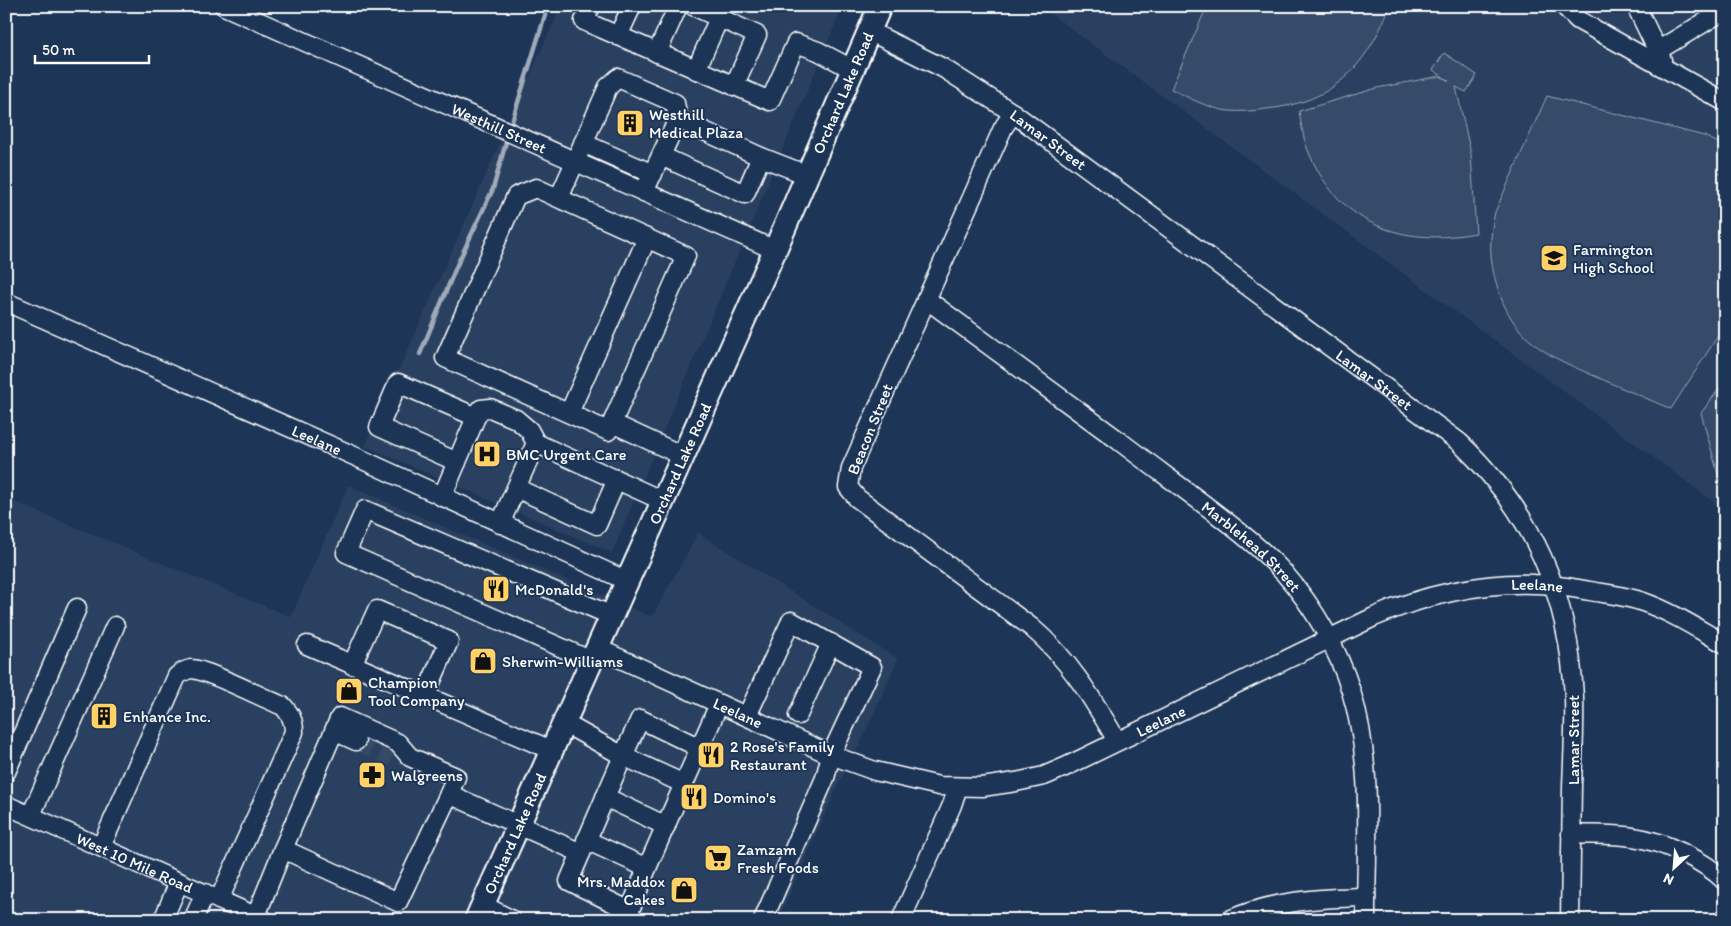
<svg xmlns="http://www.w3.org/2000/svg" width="1731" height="926" viewBox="0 0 1731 926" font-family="Itim,sans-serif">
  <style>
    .built { fill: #2a4161 }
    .green { fill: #364b69; stroke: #9aa5b4 }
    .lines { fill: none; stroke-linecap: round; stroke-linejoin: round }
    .stream { stroke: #a0aab8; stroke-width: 4.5 }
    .minor-tunnel { stroke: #344968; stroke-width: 18; stroke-dasharray: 18 9; stroke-linecap: butt }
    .minor-casing { stroke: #fff; stroke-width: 21 }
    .major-casing { stroke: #fff; stroke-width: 26 }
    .minor { stroke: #1d3557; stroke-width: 18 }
    .major { stroke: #1d3557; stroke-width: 22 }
    .labels { text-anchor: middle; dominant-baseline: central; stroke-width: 4; stroke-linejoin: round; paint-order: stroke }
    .street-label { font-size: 16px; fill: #fff; stroke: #1d3557 }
    .poi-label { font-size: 16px; fill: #fff; stroke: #1d3557; text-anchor: start }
  </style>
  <rect width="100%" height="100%" fill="#1d3557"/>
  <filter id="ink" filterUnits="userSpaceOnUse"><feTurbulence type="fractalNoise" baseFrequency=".02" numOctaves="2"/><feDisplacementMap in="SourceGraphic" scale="10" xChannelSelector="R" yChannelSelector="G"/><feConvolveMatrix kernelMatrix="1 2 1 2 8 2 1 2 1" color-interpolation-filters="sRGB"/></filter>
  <g filter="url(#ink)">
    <g class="built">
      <path d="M561,6h282l-231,547 -247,-107z"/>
      <path d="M1040,6h685v504z"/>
      <path d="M348,485l304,132 46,-84 200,126 -38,85 -20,37 -62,139h-772v-422l285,119z"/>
    </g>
    <g class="green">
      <path d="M1207,6h175l7,3c-24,59 -57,94 -123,100 -12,2 -26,3 -38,2 -20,-3 -39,-13 -57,-22z"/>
      <path d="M1444,53l33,22 -11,17 -10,-5 15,67 5,79c-76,14 -139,-9 -169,-85 -4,-11 -6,-25 -8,-37l78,-23 63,-12 9,5 -16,-11z"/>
      <path d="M1547,96l157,40 21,10v179l-54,84c-25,-11 -50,-21 -74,-32 -49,-21 -83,-35 -100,-91 -8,-26 -8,-48 -2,-74z"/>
      <path d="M1725,381v112l-2,-1 -22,-79z"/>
    </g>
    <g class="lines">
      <g class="stream">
        <path d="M510,128l38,-122"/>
        <path d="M420,354l37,-89 36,-76 15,-54"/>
      </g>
      <path class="minor-tunnel" d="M356,741l37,16"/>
      <defs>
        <g id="minor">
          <path id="s1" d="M224,6l551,244"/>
          <path d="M591,6l-7,15 186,80 26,-58 22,8 36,19"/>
          <path d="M693,6l64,29 -23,51"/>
          <path d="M1564,6l14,14 147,82"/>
          <path d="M1636,6l26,54"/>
          <path id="s2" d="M869,31l74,37 70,45 446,329c74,70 110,153 115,255 1,30 -1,60 -2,90 -1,44 -1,89 -2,133"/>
          <path d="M618,36l14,-30"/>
          <path d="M1657,51l68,-41"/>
          <path d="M657,53l21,-47"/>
          <path d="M696,70l23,-52"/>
          <path d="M1013,113l-10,15 -152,340 -3,19 9,11 174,129c38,32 62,72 86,114"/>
          <path d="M583,143l70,31"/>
          <path d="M661,156l84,38 16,-37"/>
          <path d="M644,192l34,-73"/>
          <path d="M559,198l49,-111 10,-9 57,25 3,16 83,38 46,18"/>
          <path id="s3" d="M926,299c64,47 128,94 192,141 35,27 71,52 105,79 22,17 43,34 62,55 29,33 53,75 66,117 23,74 15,152 15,229"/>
          <path id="s4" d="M6,302l346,153 275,126"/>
          <path d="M569,413l78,-175"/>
          <path d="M612,423l-4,8 -163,-73 71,-162 20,-8 150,68 -74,167 71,33"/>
          <path d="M457,462l-78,-35 19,-44 78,34"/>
          <path d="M516,488l81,37 20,-46"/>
          <path d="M442,497l34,-80 5,-8 9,-1 26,11 13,11 7,13"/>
          <path d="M500,524l36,-81 127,58"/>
          <path d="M307,645l244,105"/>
          <path id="s5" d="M597,648l234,107 44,16 64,15 43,1 34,-5 28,-6 21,-9 309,-150c47,-21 107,-35 160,-33 19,0 38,4 56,7 18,3 36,5 53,11 29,10 55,27 82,42"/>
          <path d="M592,661l-246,-108 19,-43 247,106"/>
          <path d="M352,665l25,-55 72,31 -24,55"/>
          <path d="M798,715l33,-72"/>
          <path d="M747,716l44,-95 81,46 -41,88 -6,23 -62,142"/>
          <path d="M334,731l22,10"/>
          <path d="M6,772l71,-164"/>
          <path d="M684,784l-61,-28 17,-37 60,29"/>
          <path d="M605,797l61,29"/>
          <path id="s6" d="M6,805l258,115"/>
          <path d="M31,815l84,-189"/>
          <path d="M1571,834c21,1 41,0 62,3 29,4 71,23 92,44"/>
          <path d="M586,840l61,28"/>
          <path d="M101,847l76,-171c5,-4 8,-6 14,-7 15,0 74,30 92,37 8,9 11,15 11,26l-75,168"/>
          <path d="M283,849l115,53 51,-108 132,59 42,-97 -59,-33"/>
          <path d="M581,853l-12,28 61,30"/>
          <path d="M483,905l29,15"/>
          <path d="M256,916l27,-67 57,-132 58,26 12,14 46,20 -7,17"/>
          <path d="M163,920l16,-38"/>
          <path d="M193,920l12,-27"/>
          <path d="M626,920l21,-52 72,-164"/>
          <path d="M901,920l51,-115 6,-18"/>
          <path d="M1229,920c43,-19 90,-22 137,-23"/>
        </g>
        <g id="major">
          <path id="s7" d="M476,920l299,-670 105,-244"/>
        </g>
      </defs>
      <use href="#minor" class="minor-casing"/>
      <use href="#major" class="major-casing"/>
      <use href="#minor" class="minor"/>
      <use href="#major" class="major"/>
    </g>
  </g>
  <defs>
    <symbol id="building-square" viewBox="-11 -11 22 22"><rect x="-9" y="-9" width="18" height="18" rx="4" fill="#ffd166" stroke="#1d3557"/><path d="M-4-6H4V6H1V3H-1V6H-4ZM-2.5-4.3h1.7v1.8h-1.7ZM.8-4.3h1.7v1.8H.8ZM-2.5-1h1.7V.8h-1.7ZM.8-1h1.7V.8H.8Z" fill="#111"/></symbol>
    <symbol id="school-square" viewBox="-11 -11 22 22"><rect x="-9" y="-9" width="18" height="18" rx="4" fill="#ffd166" stroke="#1d3557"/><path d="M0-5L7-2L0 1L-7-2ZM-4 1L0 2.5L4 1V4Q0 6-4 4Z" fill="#111"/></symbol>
    <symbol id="hospital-square" viewBox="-11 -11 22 22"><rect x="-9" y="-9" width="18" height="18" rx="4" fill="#ffd166" stroke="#1d3557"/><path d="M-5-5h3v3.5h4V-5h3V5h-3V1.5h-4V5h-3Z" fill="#111"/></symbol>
    <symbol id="restaurant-square" viewBox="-11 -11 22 22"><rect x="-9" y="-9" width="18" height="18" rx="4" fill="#ffd166" stroke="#1d3557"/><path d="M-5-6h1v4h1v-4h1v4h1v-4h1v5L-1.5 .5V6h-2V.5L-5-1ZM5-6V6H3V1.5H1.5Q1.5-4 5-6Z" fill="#111"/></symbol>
    <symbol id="shop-square" viewBox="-11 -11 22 22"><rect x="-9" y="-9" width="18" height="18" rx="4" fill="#ffd166" stroke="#1d3557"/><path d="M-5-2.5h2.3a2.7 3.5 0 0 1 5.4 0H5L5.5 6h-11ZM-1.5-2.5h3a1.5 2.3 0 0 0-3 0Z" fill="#111"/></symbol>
    <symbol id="pharmacy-square" viewBox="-11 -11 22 22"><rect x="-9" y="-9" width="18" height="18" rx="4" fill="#ffd166" stroke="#1d3557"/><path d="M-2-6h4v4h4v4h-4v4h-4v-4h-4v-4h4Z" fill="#111"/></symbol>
    <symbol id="supermarket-square" viewBox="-11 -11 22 22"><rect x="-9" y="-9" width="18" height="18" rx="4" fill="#ffd166" stroke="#1d3557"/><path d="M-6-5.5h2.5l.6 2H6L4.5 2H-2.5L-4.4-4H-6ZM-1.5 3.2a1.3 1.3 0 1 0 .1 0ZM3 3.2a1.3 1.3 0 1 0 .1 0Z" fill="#111"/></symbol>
  </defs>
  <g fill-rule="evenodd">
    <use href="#building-square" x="614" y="107" width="32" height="32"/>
    <use href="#school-square" x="1538" y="242" width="32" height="32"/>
    <use href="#hospital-square" x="471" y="438" width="32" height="32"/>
    <use href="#restaurant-square" x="480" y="573" width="32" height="32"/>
    <use href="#shop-square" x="467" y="645" width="32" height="32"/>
    <use href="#shop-square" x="333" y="675" width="32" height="32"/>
    <use href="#building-square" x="88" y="700" width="32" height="32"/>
    <use href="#restaurant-square" x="695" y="739" width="32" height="32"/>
    <use href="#pharmacy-square" x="356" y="759" width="32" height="32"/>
    <use href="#restaurant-square" x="678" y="781" width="32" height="32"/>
    <use href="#supermarket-square" x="702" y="842" width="32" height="32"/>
    <use href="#shop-square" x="668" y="874" width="32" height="32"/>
  </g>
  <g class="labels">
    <g class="street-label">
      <text stroke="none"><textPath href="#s7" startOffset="905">Orchard Lake Road</textPath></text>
      <text stroke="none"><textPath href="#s1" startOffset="301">Westhill Street</textPath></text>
      <text stroke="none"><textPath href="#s2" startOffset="210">Lamar Street</textPath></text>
      <text stroke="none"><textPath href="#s2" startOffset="615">Lamar Street</textPath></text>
      <text transform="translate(870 429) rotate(-68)">Beacon Street</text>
      <text stroke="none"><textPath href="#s4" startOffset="340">Leelane</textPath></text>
      <text stroke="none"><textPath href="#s7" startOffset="500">Orchard Lake Road</textPath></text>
      <text stroke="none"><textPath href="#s3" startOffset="409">Marblehead Street</textPath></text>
      <text stroke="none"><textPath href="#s5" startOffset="1010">Leelane</textPath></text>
      <text stroke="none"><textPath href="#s5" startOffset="155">Leelane</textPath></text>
      <text stroke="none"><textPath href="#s5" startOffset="605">Leelane</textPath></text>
      <text transform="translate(1573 740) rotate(-90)">Lamar Street</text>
      <text stroke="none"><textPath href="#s7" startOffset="95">Orchard Lake Road</textPath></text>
      <text stroke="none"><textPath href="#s6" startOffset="141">West 10 Mile Road</textPath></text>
    </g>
    <g class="poi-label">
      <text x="649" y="114">Westhill<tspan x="649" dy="18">Medical Plaza</tspan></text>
      <text x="1573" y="249">Farmington<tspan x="1573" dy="18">High School</tspan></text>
      <text x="506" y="454">BMC Urgent Care</text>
      <text x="515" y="589">McDonald's</text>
      <text x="502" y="661">Sherwin-Williams</text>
      <text x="368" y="682">Champion<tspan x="368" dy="18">Tool Company</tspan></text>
      <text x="123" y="716">Enhance Inc.</text>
      <text x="730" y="746">2 Rose's Family<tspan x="730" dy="18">Restaurant</tspan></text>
      <text x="391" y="775">Walgreens</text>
      <text x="713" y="797">Domino's</text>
      <text x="737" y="849">Zamzam<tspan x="737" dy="18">Fresh Foods</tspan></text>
      <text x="665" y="881" text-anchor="end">Mrs. Maddox<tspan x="665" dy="18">Cakes</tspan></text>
    </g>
  </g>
  <rect width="1731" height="926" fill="none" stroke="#1d3557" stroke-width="25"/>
  <rect x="12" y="12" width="1706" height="901" fill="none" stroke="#fff" stroke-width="2" filter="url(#ink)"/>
  <g transform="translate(1674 868) rotate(206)" stroke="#1d3557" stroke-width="4" paint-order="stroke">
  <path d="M0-4L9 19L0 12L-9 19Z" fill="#ffffff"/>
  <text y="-8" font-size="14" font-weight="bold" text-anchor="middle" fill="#ffffff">N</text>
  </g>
  <path d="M35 55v8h114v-8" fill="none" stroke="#ffffff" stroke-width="2.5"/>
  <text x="42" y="55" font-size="15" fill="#ffffff" stroke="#1d3557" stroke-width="4" paint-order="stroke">50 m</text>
</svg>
